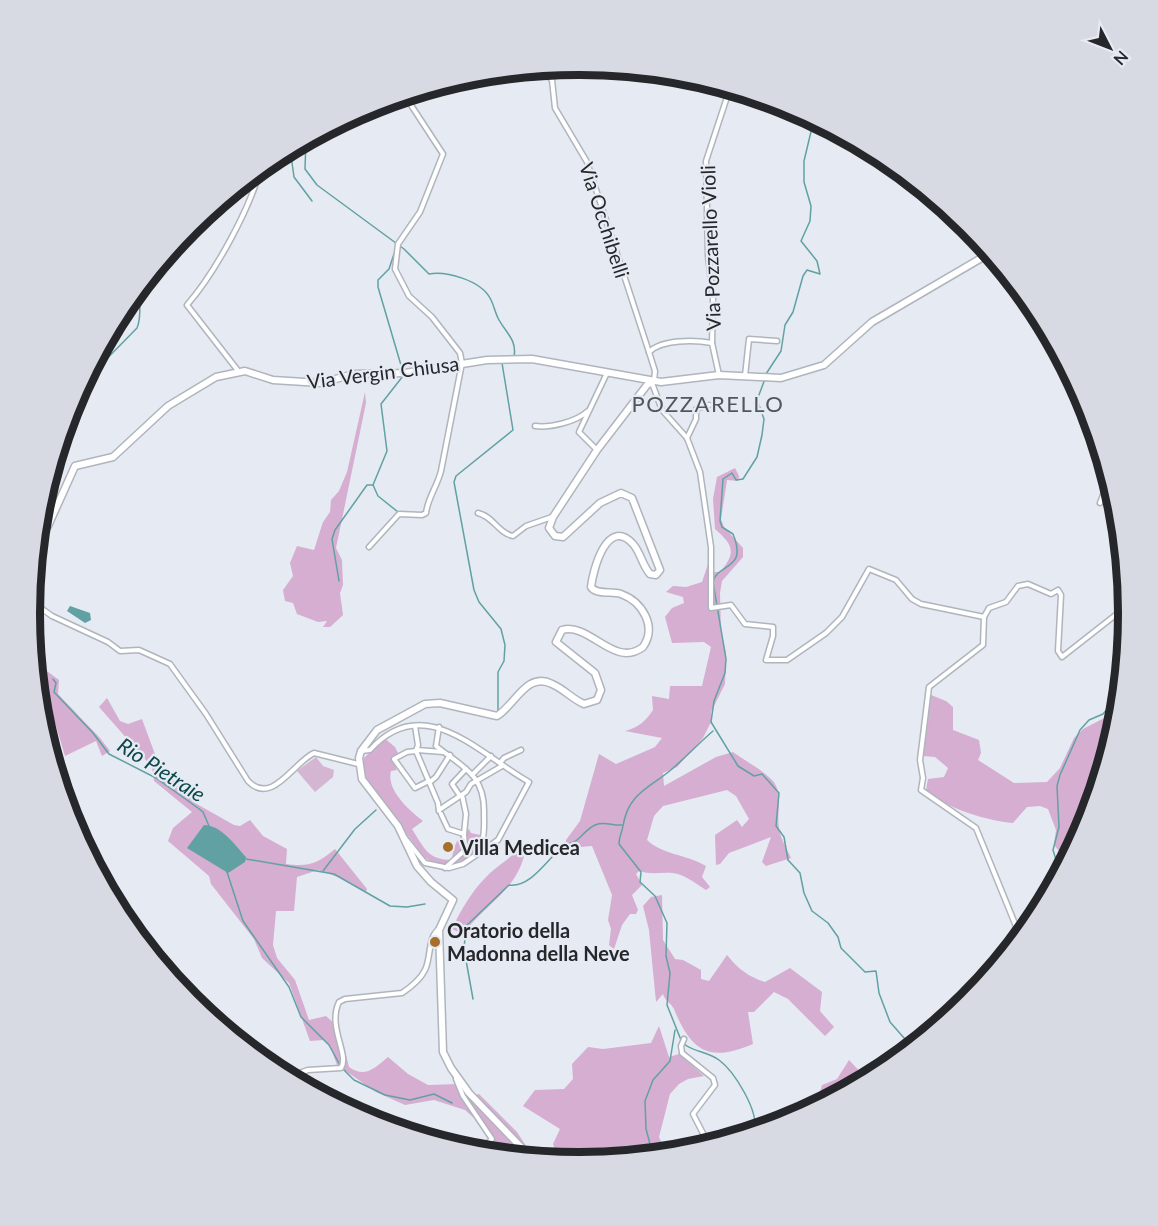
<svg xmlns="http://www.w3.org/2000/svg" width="1158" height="1226" viewBox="0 0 1158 1226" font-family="Lato,sans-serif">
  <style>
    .green { fill: #d5b6d2 }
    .forest { fill: #d5aed1 }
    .water { fill: #61a1a3 }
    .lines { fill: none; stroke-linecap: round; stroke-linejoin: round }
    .stream { stroke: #61a1a3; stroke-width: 1.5 }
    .street-casing { stroke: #b0b5bd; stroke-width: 7 }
    .secondary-casing { stroke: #b0b5bd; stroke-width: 9 }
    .street { stroke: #fff; stroke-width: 4 }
    .secondary { stroke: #fff; stroke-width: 6 }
    .poi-dot { fill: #a66f2b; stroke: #e6eaf3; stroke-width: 2 }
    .labels { text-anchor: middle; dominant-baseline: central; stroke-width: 4.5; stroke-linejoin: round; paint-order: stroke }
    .street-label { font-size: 20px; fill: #25272a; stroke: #e6eaf3 }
    .poi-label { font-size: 20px; font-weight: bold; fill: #25272a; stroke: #e6eaf3; text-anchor: start }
    .water-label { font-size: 21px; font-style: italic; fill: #0b484a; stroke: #e6eaf3 }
    .quarter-label { font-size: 22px; letter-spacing: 1.5px; fill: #52565d; stroke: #e6eaf3 }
    .rim { fill: none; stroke: #25272a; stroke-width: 8 }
  </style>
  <rect width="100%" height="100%" fill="#e6eaf3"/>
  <path class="green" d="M316,757l7,9 11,4 -1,7 -18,15 -18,-21z"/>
  <g class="forest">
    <path d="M365,392l1,11 -30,145 6,12 1,25 -3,8 3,22 -13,12h-7l4,-6 -9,1 -21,-8 -4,-11 -8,-2 -2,-11 10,-14 -3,-13 7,-17 17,4 9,-28 7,-10 1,-12 8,-9 8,-19z"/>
    <path d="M735,468l4,8 -1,5 -11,-1 -6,39 3,8 19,21v9l-21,24 -2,12 1,38 5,22 -1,31 -14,28 1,8 -9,18 -26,29 -14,6 1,13 52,-29 17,-5c12,9 28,17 38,27 13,12 5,33 8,49 1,10 8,21 12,30l-25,8 -4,-4 9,-25 -42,16 -9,11 -4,1 -1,-30 22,-15 5,7 7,-8 -13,-23 -9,-6 -64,16 -9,10 -7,24c16,15 39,14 59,26l-4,11 8,10 -4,3c-10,-6 -21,-16 -34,-17 -12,-1 -20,2 -33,-2l-3,3 6,11 -10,10 6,15 -2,4h-6l-8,11 -8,24 -5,-4 2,-16 -3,-9 4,-25 -20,-49 -23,2 -3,-2v-6l14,-19 19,-67 17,10 39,-17 7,-9 -37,-7c14,-4 20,-9 28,-21l-1,-14 17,3 1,-13h32l9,-39 -7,-5 -32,1 -7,-26 7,-9 12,-5 -1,-6 -17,-5 7,-6 13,1 16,-5 6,-18 6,8h6c17,-20 13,-27 -5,-43l-2,-30 4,-22z"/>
    <path d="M40,666l19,14 -1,14 42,44 10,13 -8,5 -6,-15 -31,15 -17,-57 -11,-12 -2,-19z"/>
    <path d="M931,695l15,6 7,6v23l26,10 2,13 -3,7 36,23 33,-1 13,-14 14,-30 9,-9 35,-18 -32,112 -16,30 -11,-2 -5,-6 2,-15 -8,-21 -8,-3 -13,1 -14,16c-25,-2 -69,-15 -87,-33l2,-11 16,-2 4,-9 -13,-11 -12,-1z"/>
    <path d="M107,698l13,23 8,3 14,-5 17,46 36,38 39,22 6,1 10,-6 13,16 24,13 -1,15c22,3 31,0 49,-15l32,40 -1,3 -20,-12 -28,-10 -21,7 -3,34h-18l-3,34 4,13 18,22 14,40 17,-4 13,12 10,39c16,12 27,0 39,-10l20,17 20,11 31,-1 12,13 8,-3 38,38 16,25 -30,-2 -7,-9 -3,-11 -28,-25 -31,-10 -29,5 -29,-13 -39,-27 -7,-19 -7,-6 -13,1 -21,-58 -27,-25 -8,-19 -43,-55 -2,-8 -41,-35 5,-13 19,-16 -38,-31 -2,-14 -53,-60z"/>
    <path d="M384,738l11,9 4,8 -7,4 5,11 -6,1c-5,19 18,39 32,50l-11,8c12,19 16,31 40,31 1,-15 6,-23 17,-31l2,4 14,3c-11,24 -38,39 -61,21l-61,-81 -1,-16z"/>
    <path d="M526,842c-2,44 -39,60 -63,92l-11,-5c9,-20 22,-41 38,-56 13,-11 25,-18 36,-31z"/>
    <path d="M662,895l1,45 12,19 8,1 18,10v9l8,2 18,-26c11,14 22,22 38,27l25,-14 32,24 -2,19 14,16 -9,9 -37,-37 -14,-7 -20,20h-6l5,32c-44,19 -62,7 -79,-35 -3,-6 -9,-8 -11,-15l-7,8 -7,-72 -6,-24 8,-9z"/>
    <path d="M659,1026l10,31 10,-3 25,22 -16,3 -9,5 -9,10 -11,43 7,16 -87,9 -20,-2 -6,-16 7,-15 -37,-23 12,-16 29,-1 9,-10 -1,-15 16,-17 15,2 48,-6z"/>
    <path d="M849,1060l18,19 -38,20 -9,-7 2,-7 15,-6z"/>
  </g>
  <g class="water">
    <path d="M70,606l20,7 1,7 -6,3 -18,-12z"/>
    <path d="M204,825c17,0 31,20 42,32l-1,5 -17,11 -41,-25z"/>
  </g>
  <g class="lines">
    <g class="stream">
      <path d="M306,139l-1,30 12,16 87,64 25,25c17,-3 51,6 61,24 4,7 5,15 9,22 8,14 18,20 15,37"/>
      <path d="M290,148l4,29 18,24"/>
      <path d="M396,248l-7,21 -11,11v7l25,85"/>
      <path d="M766,374l15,-23 4,-26 8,-13 10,-36 4,-6 13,4 -3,-13 -16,-20 9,-20 1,-15 -7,-24v-21l10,-42"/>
      <path d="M765,379l-8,21 7,19 -2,16 -5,22 -14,22 -7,1 -4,-7 -9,6 -3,42 2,6 11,7c15,37 -15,28 -20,48l13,77 -1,14 -11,28 -3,21 27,44 16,10 8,-2 17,19 -3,33 8,11 4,23 12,13 4,20 8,18 16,12 10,14 3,11 24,24 11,-1 3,22 11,29 22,25"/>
      <path d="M82,384l55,-56c6,-14 0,-29 5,-44"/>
      <path d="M373,485l5,11 20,16"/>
      <path d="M339,581l-7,-42 3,-9 32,-45h6l14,-34 -6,-47 22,-28"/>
      <path d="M53,679l3,4 -2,9 39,41 16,21 47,24 42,30 5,4 6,14"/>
      <path d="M498,712v-40l6,-11 1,-16 -4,-16 -22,-27 -5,-12 -20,-108 2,-6 57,-46 -11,-67 10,-1"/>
      <path d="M246,859l88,15 56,32 17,1 18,-3"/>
      <path d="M323,871l32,-42 21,-19"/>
      <path d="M227,872l16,49 46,66 12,30 28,28 11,20"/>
      <path d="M1060,873l-7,-23 6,-23 -2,-41 3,-11 20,-45 9,-10 14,-6 17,-20"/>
      <path d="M473,999l-9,-50 2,-23 43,-41c21,3 38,-25 52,-37 5,-5 11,-4 16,-8 6,-5 10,-11 18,-15 10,-4 17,1 27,0"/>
      <path d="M681,1040l-14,-35 3,-32 -4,-17 1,-33 -12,-27 -15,-14 1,-10 -22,-28c0,-7 3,-12 4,-18 5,-33 27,-38 49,-57 14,-12 27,-26 41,-38"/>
      <path d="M684,1044c10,8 25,8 35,16 15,11 41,52 35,71"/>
      <path d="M343,1069l11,11 31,15 25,5 24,-6 18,9"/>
      <path d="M653,1155l-7,-26 -1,-28 8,-21 17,-19 5,-31"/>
    </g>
    <defs>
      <g id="street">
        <path d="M540,68l12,12 3,28 32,54 62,190 6,19 -1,10"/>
        <path d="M649,352c13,-13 46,-12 63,-9"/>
        <path d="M239,372l-52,-67c28,-32 63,-96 74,-138"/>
        <path d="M719,375l-7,-32 1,-45 -5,-42 -2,-95 24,-73"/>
        <path d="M745,376l4,-37 28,2"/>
        <path d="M652,383l10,27 25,28 13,34 11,75v61l20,-3 14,19 28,3v9l-7,24h21l39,-27 16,-16 27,-48 27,11 16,19 9,5 63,13"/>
        <path d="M535,426c15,2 41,-4 53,-15"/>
        <path d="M687,438l9,-19v-10l13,-4"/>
        <path d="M597,450l-18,-18 28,-59"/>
        <path d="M1100,503l9,-24"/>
        <path d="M478,513c16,4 20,20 35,23l13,-10 26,-9"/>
        <path d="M369,547l30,-33 23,1 4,-2c2,-16 11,-26 15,-42l21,-108 -2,-10 -28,-36 -23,-21 -14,-27 3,-25 22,-32 23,-58 -34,-52 -1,-8"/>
        <path d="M31,601l21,15 56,26 12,9 19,-1 31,14 36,50 42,67c24,25 45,-18 66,-28l44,11"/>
        <path d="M984,617l-1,28 -54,42 -9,73 3,18 -2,12 55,38 44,108"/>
        <path d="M984,617l5,-9 17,-6 12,-16 10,-2 23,10 7,-4 3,5 -3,56 4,6 65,-51"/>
        <path d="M415,726l3,19 -2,6 22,52 1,8"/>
        <path d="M439,727l-3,19c26,21 49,28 48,67 0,9 1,19 -2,29l-17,8 -20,18"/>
        <path d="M417,750l26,2"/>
        <path d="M361,751l9,-1c54,-60 109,4 159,32l-31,58 -35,24 -14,4 -24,-5 -20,-25"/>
        <path d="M416,751l-9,1 -13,7 21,29 14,-7"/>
        <path d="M500,763l4,-5 17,-8"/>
        <path d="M1103,769l3,-10"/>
        <path d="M472,775l19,-19"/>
        <path d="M430,782l6,-5 14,-22"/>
        <path d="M462,795l4,19 -2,20"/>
        <path d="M460,796l-8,-12 14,-15"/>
        <path d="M439,810l27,-18 5,-8 31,-18"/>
        <path d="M441,814l7,15 16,5 1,15"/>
        <path d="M684,1039l-3,7 1,7 31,25 2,7 -22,29 16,31"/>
        <path d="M274,1069l17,7 17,-6 33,-2c9,-13 -14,-41 -2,-66l6,-3 57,-6c9,-6 18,-13 23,-23 6,-12 3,-33 13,-40"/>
        <path d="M456,1079l7,17 29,43 -13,13"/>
      </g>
      <g id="secondary">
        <path d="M38,530l10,-4 27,-60 38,-9 55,-51 48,-29 29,-6 28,9 48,3 33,-9 51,-1 82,-13 45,-1 129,23 58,-7 62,3 43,-13 48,-43 118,-69"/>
        <path d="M528,1157l-8,-11 -51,-53 -18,-25 -8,-16 -4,-122 14,-30 -22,-18 -14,-16 -19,-40 -36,-47 -3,-21 2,-7 16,-21 48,-26 15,-1 57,13c18,-11 30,-45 55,-32 12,5 20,15 32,20l13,-4 4,-10 -6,-17 -39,-31 6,-12c28,-8 52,39 81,17 14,-20 0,-45 -22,-53 -9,-3 -25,1 -30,-7 2,-17 16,-71 42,-43 8,9 9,21 17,30l6,1 4,-5 -28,-72 -11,-5 -21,10 -37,34 -8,-1 -6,-8 4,-11 44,-67 50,-65 7,-4"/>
      </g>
    </defs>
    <use href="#street" class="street-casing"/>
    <use href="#secondary" class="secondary-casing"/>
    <use href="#street" class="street"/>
    <use href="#secondary" class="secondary"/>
  </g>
  <g class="poi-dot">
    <circle cx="448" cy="847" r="6"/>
    <circle cx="435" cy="942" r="6"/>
  </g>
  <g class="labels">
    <g class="street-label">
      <text transform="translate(605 220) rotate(72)">Via Occhibelli</text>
      <text transform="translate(710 248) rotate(-92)">Via Pozzarello Violi</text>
      <text transform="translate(383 372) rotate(-7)">Via Vergin Chiusa</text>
    </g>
    <g class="poi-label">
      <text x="460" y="847">Villa Medicea</text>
      <text x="447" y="930">Oratorio della<tspan x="447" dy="23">Madonna della Neve</tspan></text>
    </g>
    <g class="water-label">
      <text transform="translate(162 769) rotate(33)">Rio Pietraie</text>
    </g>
    <g class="quarter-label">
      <text x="708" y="403">POZZARELLO</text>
    </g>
  </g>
  <path d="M0 0H1158V1226H0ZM578 75H580A538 538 0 0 1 1118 613V614A538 538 0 0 1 580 1152H578A538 538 0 0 1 40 614V613A538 538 0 0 1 578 75Z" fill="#d7dae3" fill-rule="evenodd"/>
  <path class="rim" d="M578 75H580A538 538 0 0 1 1118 613V614A538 538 0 0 1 580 1152H578A538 538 0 0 1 40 614V613A538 538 0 0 1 578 75Z"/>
  <g transform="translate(1110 48) rotate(132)" stroke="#e6eaf3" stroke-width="4.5" paint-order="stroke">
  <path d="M0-4.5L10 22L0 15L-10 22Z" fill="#25272a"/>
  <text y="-9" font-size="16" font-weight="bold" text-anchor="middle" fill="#25272a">N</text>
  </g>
</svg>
